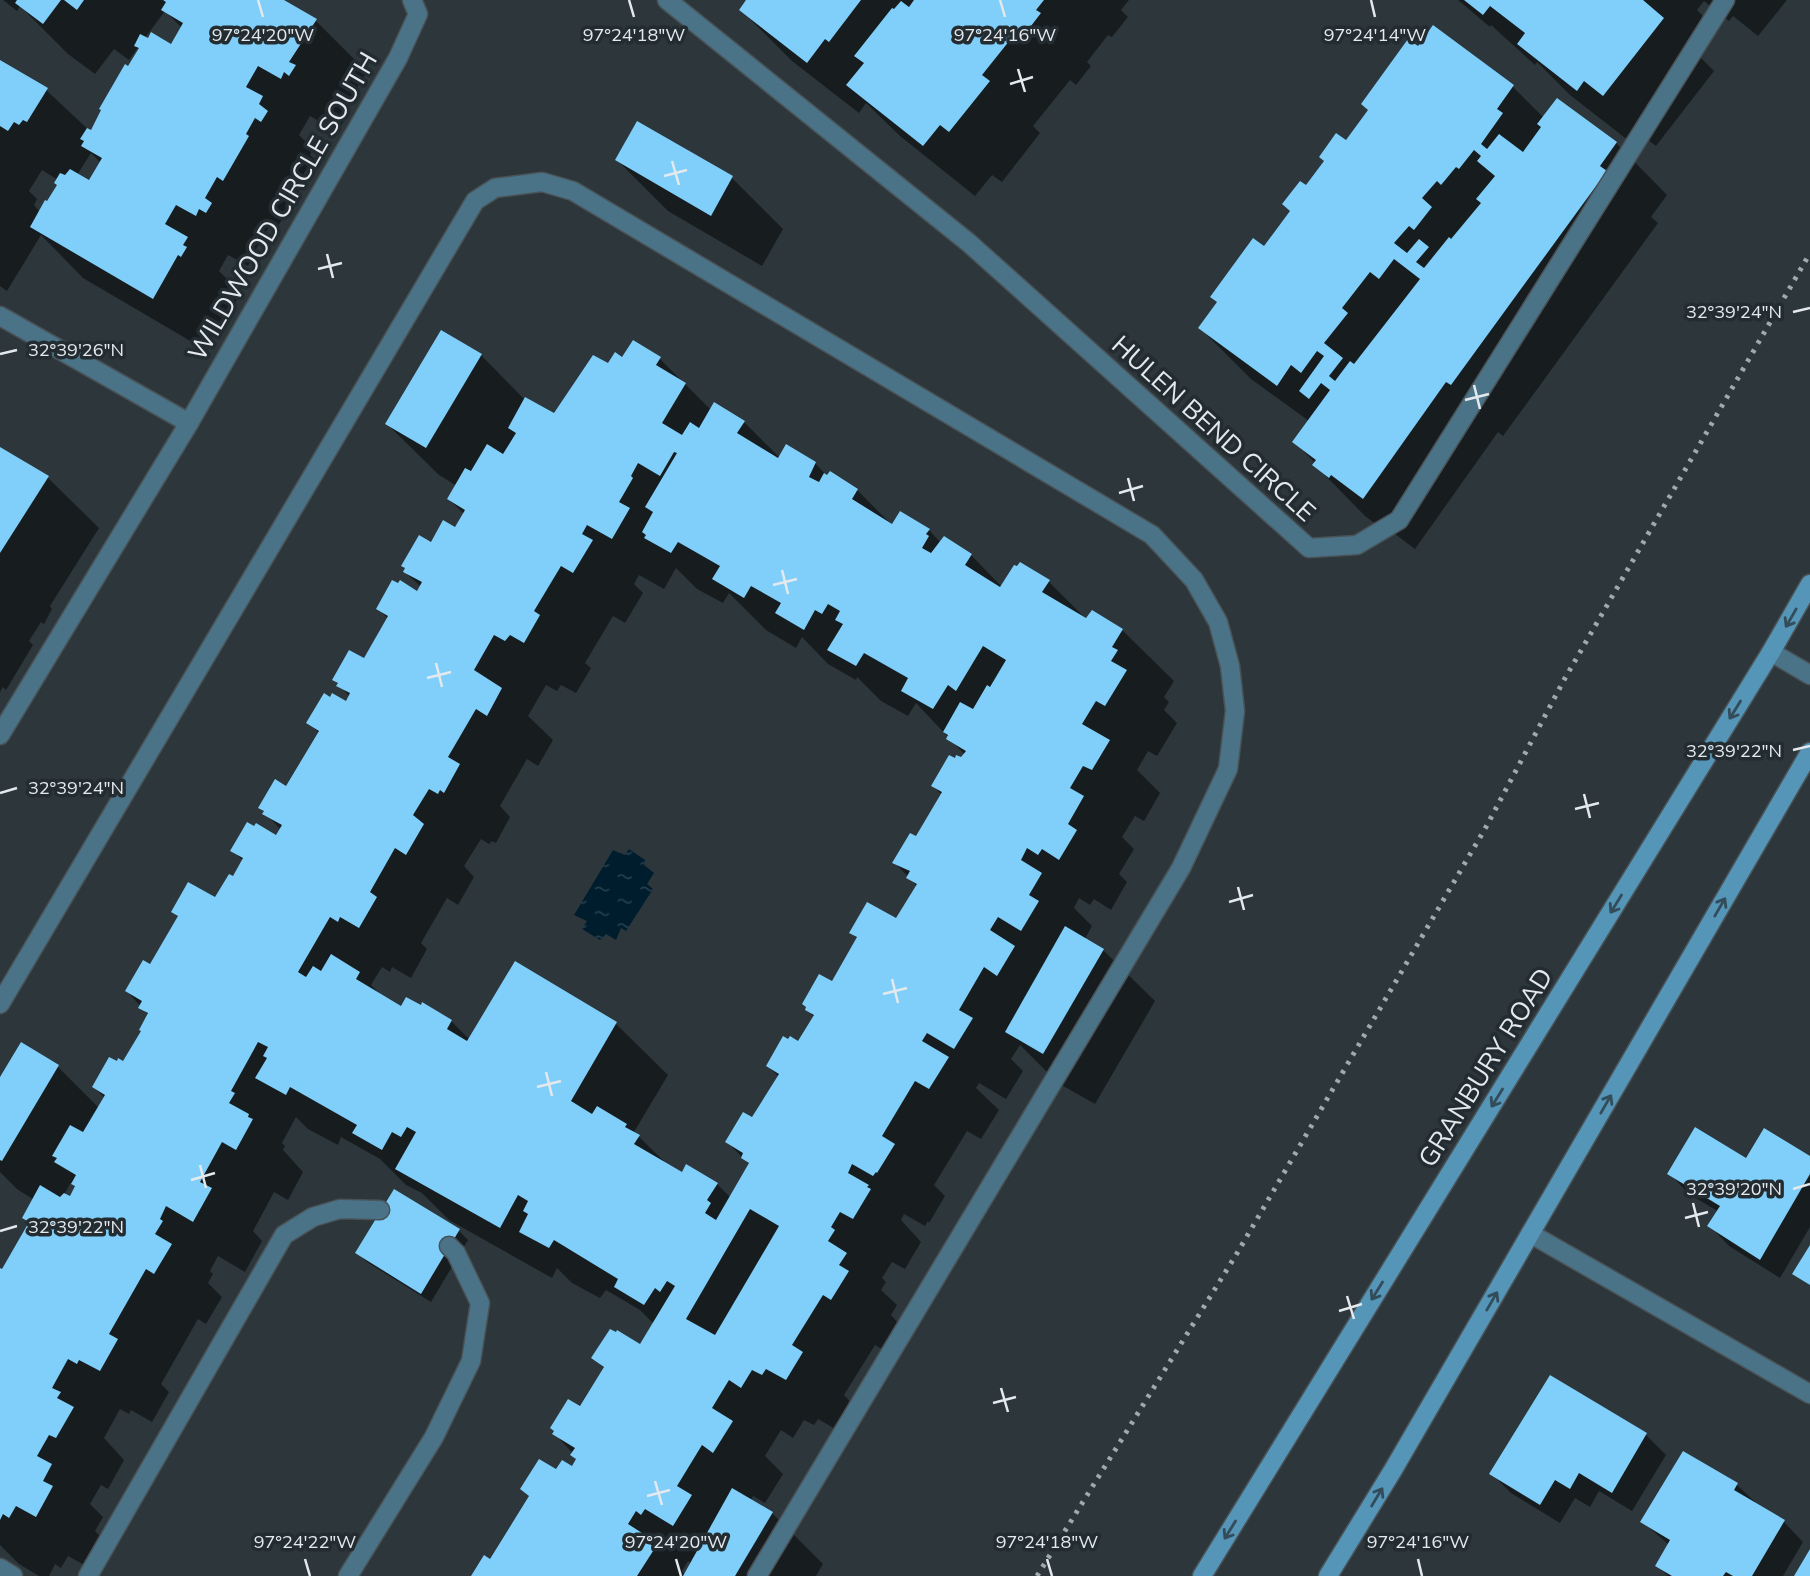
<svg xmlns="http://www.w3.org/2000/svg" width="1810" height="1576" viewBox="0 0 1810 1576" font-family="Mulish,sans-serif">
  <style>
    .water { fill: url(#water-ripples) }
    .shadow { fill: #0007; fill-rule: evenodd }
    .building { fill: #7fcffa; fill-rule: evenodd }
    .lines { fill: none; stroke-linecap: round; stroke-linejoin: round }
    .service-casing { stroke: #495357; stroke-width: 21 }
    .minor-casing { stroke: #495357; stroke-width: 21 }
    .secondary-casing { stroke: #495357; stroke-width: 21 }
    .service { stroke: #4b7388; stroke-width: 18 }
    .minor { stroke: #4b7388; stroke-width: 18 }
    .secondary { stroke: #5495b8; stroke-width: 18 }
    .rail { stroke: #a2a9ad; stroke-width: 5; stroke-dasharray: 3.5 7; stroke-linecap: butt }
    .oneway { stroke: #324c5a }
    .ticks { fill: none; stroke: #e4e9ed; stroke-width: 2.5 }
    .labels { text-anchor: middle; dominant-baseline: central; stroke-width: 7; stroke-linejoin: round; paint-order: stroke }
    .street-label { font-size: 26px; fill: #e4e9ed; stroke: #232c31 }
    .ticks-label { font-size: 18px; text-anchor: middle; fill: #e4e9ed; stroke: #232c31; stroke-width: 7; stroke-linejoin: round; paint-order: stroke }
  </style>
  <defs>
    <pattern id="water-ripples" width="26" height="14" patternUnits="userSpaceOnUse" patternTransform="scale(1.75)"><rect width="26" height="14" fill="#001d2d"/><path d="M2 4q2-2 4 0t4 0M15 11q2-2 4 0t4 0" fill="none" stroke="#253e4c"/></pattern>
  </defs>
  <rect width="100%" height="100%" fill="#2c363b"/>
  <path class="water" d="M629,849l16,11 -1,5 10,8 -7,11 6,5 -27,42 -5,-3 -5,12 -10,-6 -6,6 -18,-11 5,-8 -13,-6 39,-65 12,5z"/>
  <g class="shadow">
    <path d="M3,0h277l36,21 51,51 -26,41 5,5 -5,8 -5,-4 -4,7 -22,-13 -11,19 14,14 -3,6 9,8 -6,9 -6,-4 -10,18 3,3 -25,42 -6,-4 -13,22 7,7 -5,7 -7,-3 -3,6 -20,-11 -9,16 19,19 -4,6 3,4 -4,7 -4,-2 -25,44 -121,-71 -42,-43 -34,56 -7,-5v-224l46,28 45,42 52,-87 -2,-2 -12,17 -15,-11 -19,25 -27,-20 -48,-48 -3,5zM165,11l17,17 -10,18 -27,-8zM91,153l10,10 -12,19 -12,-7zM42,170l16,10 1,6 -19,26 -6,-7 3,-6 -8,-8z"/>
    <path d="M748,0h381l-8,10 7,7 -16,20 -4,-2 -21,27 4,4 -15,19 -6,-5 -37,46 7,7 -38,49 -10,-7 -17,21 -75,-60 -34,-33 -7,10 -67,-52 -51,-51z"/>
    <path d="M1458,0h329l-29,36 -25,-20 -4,5 -25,-20 -7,9 14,14 -17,27 20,20 -58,75 -20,-15 -7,10 -59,-46 -33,-33 -2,3 -44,-40 -1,2z"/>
    <path d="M1433,27l80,60 31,31 72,25 51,52 -16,22 7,6 -155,213 -5,-4 -83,117 -32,-24 -2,3 -16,-12 -51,-52 1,-1 -21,-22 15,-20 -58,-42 -51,-51 64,-79 43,-61 40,-45z"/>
    <path d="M617,160l115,18 51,51 -21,37 -94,-55z"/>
    <path d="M481,355l44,45 30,16 54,-50 14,-7h37l51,51 33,12 36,36 35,5 13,14 2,-3 27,16 36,36 36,4 12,13 30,12 31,32 46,-6 39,39 35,10 52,51 -10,16 5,5 -5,8 13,13 -20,33 -9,-5 -11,19 23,23 -16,28 -9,-5 -13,21 12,12 -15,25 8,8 -16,28 -17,-11 -4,6 -11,-7 -5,10 18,18 -7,13 18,11 52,51 -60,103 -37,-21 -38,-38 -9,14 12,12 -17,28 -27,-16 -3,5 23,22 -18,29 -14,-8 -33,54 11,11 -16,27 -1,-2 -3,5 -21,-12 -3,6 20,22 -16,27 -13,-7 -10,16 4,4 -5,8 16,15 -6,10 8,9 -16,26 -8,-5 -31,50 9,10 -16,25 -19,-11 -4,6 -10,-5 -11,18 -12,-8 -16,26 18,18 -18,29 -12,-7 -3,5 22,12 51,51 -7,12h-343l18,-15 39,-64 -8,-8 35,-17 15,-4 6,-9 -23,-25 25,-25 25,-40 -11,-11 46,-12 14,-22 -14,-14 -34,-20 -6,8 -28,-15 -15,-15 -5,10 -103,-58 -27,-27 -16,-8 -26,-26 -39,-22 -3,8 -30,-16 -12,-12 -14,26 3,3 -2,4 20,22 -15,28 -14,-8 -21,39 9,10 -17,31 -27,-16 -8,15 3,3 -5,9 14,14 -16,27 -8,-5 -37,65 8,8 -17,30 -21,-12 -2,4 -9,-5 -16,29 20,22 -16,29 -7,-4 -11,19 13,13 -8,14 8,8 -15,28 -20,-11 -7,12 -6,-4 -6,12h-10l-20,-12 -19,-19v-275l3,2 27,-48 -6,-6 10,-18 -17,-11 -17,-17v-91l58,-14 41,41 6,-10 -11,-11 30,-24 19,-32 6,-15 -22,-25 24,-24 28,-49 -6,-7 43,-11 17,-22 10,-17 -10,-11 43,-12 5,-8 -21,-23 27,-19 32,-55 -10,-10 37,-20 4,-6 -16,-18 30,-19 24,-41 -10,-11 40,-15 3,-6 -16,-15 26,-28 24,-15 9,-15 -15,-15 8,-13 -18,-11 -52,-51zM676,568l21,21 26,14 6,-10 37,37 30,18 6,-11 26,27 28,16 1,-3 24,24 27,15 8,-13 49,52 -32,31 9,9 -25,44 -23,23 23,24 -20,35 -46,11 7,7 -25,45 -26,25 7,8 -15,26 -31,23 11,11 -27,43 -25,22 23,23 -19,33 -14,-14 -35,-9 -12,-8 -36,-35 34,-57 -52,-51 -100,-60 -46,76 -19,-19 -49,-13 -18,-10 -13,-13 11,-18 8,5 2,-5 19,11 16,-29 -6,-6 26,-45 11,7 16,-28 -10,-11 17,-27 8,5 3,-3 4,2 14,-26 -10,-11 27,-47 11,7 15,-26 -25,-24 18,-31 11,6 4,-6 15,8 15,-25 -6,-5 28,-47 12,7 18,-30 -9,-9 5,-9 25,14zM71,1182l6,5 -6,11 -7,-3zM688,1561l4,3 -7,11 -3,-4z"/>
    <path d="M0,449l47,28 52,51 -49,78 2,3 -8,15 -3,-2 -12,19 4,4 -27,45 -3,-3 -3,5z"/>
    <path d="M1810,1158v69l-30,51 -51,-32 -19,-20 9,-14 -30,-18 -19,-20 77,-14z"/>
    <path d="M459,1231l9,9 -37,62 -64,-40 -10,-10z"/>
    <path d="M1551,1377l95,58 20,20 -34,56 -33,-20 -9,16 -15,-9 -15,25 -49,-30 -20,-20z"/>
    <path d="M1684,1453l53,32 20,19 27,18 19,20 -20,34h-115l-11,-11 12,-20 -26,-23z"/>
  </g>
  <g class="building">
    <path d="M17,0h44l-18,24 -28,-21z"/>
    <path d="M64,0h20l-7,10z"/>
    <path d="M163,0h121l33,19 -28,43 7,3 -7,11 -5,-4 -3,7 -23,-13 -12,21 17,9 -4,8 9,7 -7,11 -6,-4 -9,16 3,2 -26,45 -6,-4 -12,21 7,5 -6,10 -7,-4 -3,7 -20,-11 -11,19 23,13 -5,8 4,2 -6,10 -3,-2 -25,44 -123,-72 15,-27 2,1 10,-16 -3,-2 6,-10 5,2 5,-6 19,11 13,-22 -21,-12 3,-5 -4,-2 7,-11 4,2 10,-20 -2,-1 26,-45 3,2 11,-18 -5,-2 6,-12 8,4 3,-6 20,12 12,-21 -22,-13 5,-8z"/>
    <path d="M746,0h115l-32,42 -4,-3 -18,24 -68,-53z"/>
    <path d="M914,0h130l-8,10 5,3 -17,22 -6,-5 -36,45 8,6 -41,51 -9,-7 -17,21 -77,-61 18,-22 -10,-7 38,-48 2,1 7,-8 8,6z"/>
    <path d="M1464,0h179l21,18 -61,78 -19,-15 -7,10 -60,-47 8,-11 -35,-27 -7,9z"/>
    <path d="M1433,25l81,60 -17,24 6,4 -22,31 6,5 12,-15 24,18 18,-25 -4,-3 20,-26 60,44 -17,24 7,5 -156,214 -5,-3 -83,117 -32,-24 -2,3 -17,-13 4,-5 -24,-18 38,-52 -9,-7 -12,16 -10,-8 25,-35 -7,-5 -16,22 -10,-8 -14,21 -79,-58 19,-26 -7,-5 43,-59 11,8 26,-35 -8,-7 18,-23 6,4 18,-24 -5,-4 17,-24 10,7 22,-30 -7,-6 47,-65 10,7zM1474,150l7,6 -4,5 18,15 -19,23 5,4 -30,36 -2,-2 -25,31 -8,-6 13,-15 -10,-8 -12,14 -13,-10 15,-17 5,4 18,-23 -10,-9 15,-17 4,4 15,-18 3,2zM1394,259l26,20 -66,85 -4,-3 -15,20 -6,-5 14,-18 -19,-15 24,-30 -6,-5 28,-36 9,7z"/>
    <path d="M0,60l48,28 -21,34 -4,-2 -4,5 -5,-3 -6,9 -8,-5z"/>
    <path d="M637,121l96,55 -22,40 -96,-56z"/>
    <path d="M441,330l41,24 -56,94 -41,-24z"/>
    <path d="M633,340l28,17 -5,8 30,18 -24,40 20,12 8,-13 9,6 15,-26 31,19 -8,12 41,25 8,-14 30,18 -7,15 10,5 5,-9 3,2 3,-4 28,18 -6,10 40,25 8,-13 30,18 -4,5 3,2 -7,12 9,5 13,-17 28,18 -7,11 35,22 14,-22 3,1 3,-4 30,18 -8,12 44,26 6,-8 31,19 -11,18 6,3 -7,11 16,9 -22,36 -9,-5 -14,23 28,16 -18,30 -9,-4 -13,22 14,8 -16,28 9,6 -18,30 -17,-11 -4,6 -11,-7 -6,12 21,13 -13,22 10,6 -18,30 -23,-14 -8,13 25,16 -18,30 -13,-9 -25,43 14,8 -19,31 -27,-16 -5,8 27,16 -20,32 -14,-8 -33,55 13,8 -18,29 -1,-1 -3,4 -21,-12 -4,9 21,12 -2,2 4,2 -18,30 -13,-7 -9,15 4,3 -7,11 19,12 -8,12 10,6 -18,29 -8,-5 -31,50 11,7 -17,28 -20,-11 -4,6 -10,-5 -11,18 -12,-8 -17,28 21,13 -20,32 -11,-8 -25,41 15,9 -19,31 -28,-17 -4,6 -5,-4 -8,13 25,16 -3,4 5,4 -18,28h-166l13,-21 6,4 39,-63 -9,-7 19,-30 17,10 6,-9 10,6 4,-7 -6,-4 5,-7 -23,-14 2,-3 -4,-3 18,-29 12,7 24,-39 -13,-9 19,-29 6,3 1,-2 23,14 35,-58 -8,-5 -7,11 -5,-4 -11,17 -30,-18 4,-8 -64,-39 -5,8 -30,-16 9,-18 -5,-3 5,-10 -10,-6 -18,33 -105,-59 21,-37 -9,-5 -6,10 -9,-5 -10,18 -30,-17 5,-8 -67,-38 -4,8 -31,-17 12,-20 -4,-2 5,-9 -10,-5 -27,49 4,2 -6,10 20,11 -1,3 5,2 -17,31 -14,-8 -22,40 12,6 -19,34 -27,-16 -6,13 3,2 -8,13 17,10 -18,30 -8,-5 -37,65 9,5 -18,32 -21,-11 -2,4 -9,-5 -16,29 9,4 -4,6 17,9 -18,31 -7,-3 -12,21 15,8 -9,17 10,5 -17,31 -20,-11 -7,12 -6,-4 -3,6v-252l2,1 27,-47 -7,-4 18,-33 20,12 4,-4 6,3 5,-10 -4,-2 5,-9 -22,-13 3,-4 -5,-2 18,-31 13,7 22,-37 -13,-8 17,-30 8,4 1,-3 5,3 18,-30 -2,-1 9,-17 -10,-5 4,-7 -17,-10 18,-31 7,4 28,-48 -7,-4 17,-30 27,15 14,-23 4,2 10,-18 -13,-7 17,-29 7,4 2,-3 20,12 6,-10 -20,-11 2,-3 -6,-3 17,-29 11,7 33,-55 -13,-8 18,-30 6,4 2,-4 14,8 4,-8 -14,-7 2,-3 -6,-3 17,-30 15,8 24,-42 -12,-7 16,-29 6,3 2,-3 17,11 5,-9 -19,-10 2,-4 -4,-2 18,-31 12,7 12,-22 12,7 10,-17 -18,-11 18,-31 6,3 16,-27 16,10 13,-21 -8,-5 17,-31 29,16 39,-58 15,8 7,-11 7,5zM674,452l3,1 -32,54 8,5 -11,20 4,3 -2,3 27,15 7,-11 42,24 -8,13 32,19 7,-12 30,17 -6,10 29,17 11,-20 7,4 6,-10 12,7 -5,9 8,4 -16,26 29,16 8,-13 44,25 -7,13 32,18 15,-24 8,6 27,-45 23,14 -16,27 -3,-2 -14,24 -13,-7 -17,30 5,3 -2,4 20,12 -5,6 -5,-2 -1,3 -6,-3 -18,31 11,6 -26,44 -6,-3 -18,30 18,8 -4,7 11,6 -21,34 -29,-16 -18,31 8,4 -25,44 -13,-7 -17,30 4,3 -1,3 9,5 -16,26 -8,-5 -2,3 -5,-3 -17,30 13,8 -27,43 -9,-5 -18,30 18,11 -2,5 8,5 -33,57 -11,-7 6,-10 -4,-3 11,-17 -32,-19 -4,8 -48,-28 6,-9 -15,-8 2,-3 -30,-18 -5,8 -21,-13 46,-79 -102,-61 -48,80 -20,-12 5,-9 -30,-18 -1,3 -15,-8 -5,9 -45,-27 4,-7 -29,-18 -10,17 -8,-5 -7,11 -8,-5 32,-55 8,5 2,-5 19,11 18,-31 -7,-5 25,-44 11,7 18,-31 -11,-9 16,-26 9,5 2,-4 4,3 16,-29 -12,-7 28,-48 11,7 15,-28 -28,-18 20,-35 11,6 5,-6 14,8 16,-28 -6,-4 27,-45 12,7 20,-33 -11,-6 5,-9 25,14 18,-31 -11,-6 14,-24 -2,-2 7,-13 22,13zM750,1209l29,17 -64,109 -29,-16z"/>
    <path d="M0,447l49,29 -49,77z"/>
    <path d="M1065,926l39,23 -61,105 -38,-22z"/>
    <path d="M21,1042l38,23 -57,96 -2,-1v-83z"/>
    <path d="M1695,1127l51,31 18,-30 46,28v18l-50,86 -53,-34 13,-20 -53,-32z"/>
    <path d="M394,1189l66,40 -39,65 -66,-41z"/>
    <path d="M1810,1245v40l-18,-11z"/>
    <path d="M1550,1375l97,58 -35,60 -33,-20 -9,16 -15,-9 -15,25 -51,-31z"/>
    <path d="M1683,1451l55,32 -4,7 51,30 -33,56h-19l-7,-4 -3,4h-51l-17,-10 15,-26 -30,-18z"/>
    <path d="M732,1488l41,24 -38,64h-52z"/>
    <path d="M1810,1549v27h-16z"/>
  </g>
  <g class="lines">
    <defs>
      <g id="service">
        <path d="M667,0l302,243 340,305 48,-3 42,-25 326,-520"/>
        <path d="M0,316l189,107"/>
        <path d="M0,735l189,-312 209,-365 20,-44 -6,-14"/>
        <path d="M0,1004l475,-803 20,-13 47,-6 31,9 579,344 42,45 24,42 12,44 5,45 -7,58 -47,99 -424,708"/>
        <path d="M0,1568l13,8"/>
        <path d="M88,1576l196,-341 29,-18 27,-8 40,1"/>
        <path d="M348,1576l86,-139 37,-76 9,-58 -24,-50 -7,-7"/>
      </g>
      <g id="minor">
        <path d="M1771,652l39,23"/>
        <path d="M1531,1234l279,160"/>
      </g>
      <g id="secondary">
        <path d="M1202,1576l569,-924 39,-68"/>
        <path d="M1328,1576l65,-106 417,-718"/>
      </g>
    </defs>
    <use href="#service" class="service-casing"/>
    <use href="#minor" class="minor-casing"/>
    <use href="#secondary" class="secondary-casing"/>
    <use href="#service" class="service"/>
    <use href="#minor" class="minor"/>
    <use href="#secondary" class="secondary"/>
    <path class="rail" d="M1037,1576l199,-321 250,-428 78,-147 246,-427"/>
  </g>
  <defs><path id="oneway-shaft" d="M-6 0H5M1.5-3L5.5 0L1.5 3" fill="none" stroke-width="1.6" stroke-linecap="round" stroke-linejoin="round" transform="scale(1.75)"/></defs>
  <g class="oneway">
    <use href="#oneway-shaft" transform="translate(1791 618) rotate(120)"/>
    <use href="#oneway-shaft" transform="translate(1735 710) rotate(122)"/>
    <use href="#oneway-shaft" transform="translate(1616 904) rotate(122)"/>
    <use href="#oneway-shaft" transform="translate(1720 907) rotate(-60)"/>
    <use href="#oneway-shaft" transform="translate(1497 1098) rotate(122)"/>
    <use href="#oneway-shaft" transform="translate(1606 1104) rotate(-60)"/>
    <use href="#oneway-shaft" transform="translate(1377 1291) rotate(122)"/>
    <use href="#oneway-shaft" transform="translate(1492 1301) rotate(-60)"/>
    <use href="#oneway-shaft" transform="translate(1377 1497) rotate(-59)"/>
    <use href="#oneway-shaft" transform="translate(1230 1530) rotate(122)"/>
  </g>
  <path class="ticks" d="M258,0l5,17M629,0l5,17M1000,0l5,17M1371,0l4,17M1018,69l7,23M1010,84l23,-7M672,161l7,24M664,176l23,-6M327,254l6,24M318,269l24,-6M1793,312l17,-4M0,354l17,-4M1474,385l6,24M1465,400l24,-6M1128,478l6,23M1119,493l24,-7M782,570l6,24M773,585l24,-6M436,663l6,24M427,678l24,-6M1793,750l17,-4M0,793l17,-5M1584,794l6,24M1575,809l24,-6M1238,887l6,23M1229,902l24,-7M892,979l6,24M883,994l24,-6M546,1072l6,24M537,1087l24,-6M200,1165l6,23M191,1180l24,-7M1793,1189l17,-5M1693,1203l6,24M1685,1218l23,-6M0,1231l17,-5M1347,1296l7,23M1339,1311l23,-7M1001,1388l7,24M993,1403l23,-6M655,1481l7,24M647,1496l23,-6M305,1559l5,17M676,1559l5,17M1047,1559l5,17M1418,1559l4,17"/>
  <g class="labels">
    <g class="street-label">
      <text transform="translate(282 206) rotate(-60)">WILDWOOD CIRCLE SOUTH</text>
      <text transform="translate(1214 428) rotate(42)">HULEN BEND CIRCLE</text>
      <text transform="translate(1485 1067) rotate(-58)">GRANBURY ROAD</text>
    </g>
  </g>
  <g class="ticks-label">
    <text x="263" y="41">97°24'20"W</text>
    <text x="634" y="41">97°24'18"W</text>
    <text x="1005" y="41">97°24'16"W</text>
    <text x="1375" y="41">97°24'14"W</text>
    <text x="1734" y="318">32°39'24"N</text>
    <text x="76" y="356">32°39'26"N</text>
    <text x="1734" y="757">32°39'22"N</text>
    <text x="76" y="794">32°39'24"N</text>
    <text x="1734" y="1195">32°39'20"N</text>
    <text x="76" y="1233">32°39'22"N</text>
    <text x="305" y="1548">97°24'22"W</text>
    <text x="676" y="1548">97°24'20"W</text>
    <text x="1047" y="1548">97°24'18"W</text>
    <text x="1418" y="1548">97°24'16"W</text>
  </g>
</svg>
